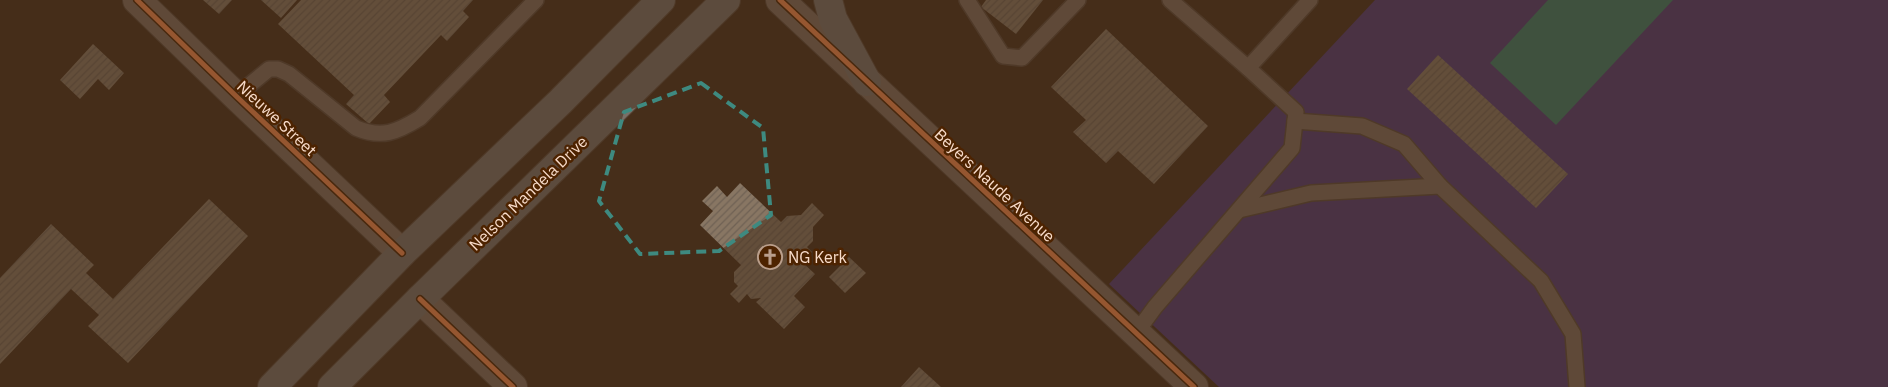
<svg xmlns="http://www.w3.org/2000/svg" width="1888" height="387" viewBox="0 0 1888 387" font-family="'IBM Plex Sans',sans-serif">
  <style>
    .pitch { fill: #503877 }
    .water { fill: #387d6b }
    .building { fill: url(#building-hatch) }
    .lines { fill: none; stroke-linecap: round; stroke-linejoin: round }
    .lane-casing { stroke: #5b483a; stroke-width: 18 }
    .street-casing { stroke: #5b483a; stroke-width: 30 }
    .highway-casing { stroke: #5b483a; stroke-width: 30 }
    .lane { stroke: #7f6c5e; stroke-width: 15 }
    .street { stroke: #7f6c5e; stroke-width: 28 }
    .highway { stroke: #797068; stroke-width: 28 }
    .cycleway-casing { stroke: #4d2300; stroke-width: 8 }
    .cycleway { stroke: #f5874c; stroke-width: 5 }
    .marked { fill: none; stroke: #3e8a80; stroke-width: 4; stroke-dasharray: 10 6; stroke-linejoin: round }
    .labels { text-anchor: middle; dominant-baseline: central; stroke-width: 5; stroke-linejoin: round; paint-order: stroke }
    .street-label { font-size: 16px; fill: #f8dcca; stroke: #4d2300 }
    .poi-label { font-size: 16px; fill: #f8dcca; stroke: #4d2300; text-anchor: start }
  </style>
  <defs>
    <pattern id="building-hatch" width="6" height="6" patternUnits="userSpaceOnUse" patternTransform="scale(1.25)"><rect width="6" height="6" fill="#887663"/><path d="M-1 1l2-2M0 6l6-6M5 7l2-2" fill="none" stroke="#6f6154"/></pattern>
  </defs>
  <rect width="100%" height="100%" fill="#462e1a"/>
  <path class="pitch" d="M1375,0h513v387h-669l-110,-103z"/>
  <path class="water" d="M1548,0h125l-117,125 -66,-62z"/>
  <g class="building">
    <path d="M203,0h29l-13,14z"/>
    <path d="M261,0h36l-16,18z"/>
    <path d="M301,0h172l-10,11 6,6 -22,24 -6,-6 -57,60 6,7 -21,22 -23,-20 8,-9 -76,-71z"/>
    <path d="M986,0h57l-27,34 -35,-27z"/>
    <path d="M1106,29l102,97 -54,58 -36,-33 -12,12 -33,-31 13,-12 -35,-33z"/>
    <path d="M93,44l31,29 -15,17 -11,-11 -18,20 -20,-19z"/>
    <path d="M1438,55l130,119 -32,34 -129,-119z"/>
    <path d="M740,183l41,39 6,-6 14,-1 11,-12 12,12 -11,12v14l-6,6 5,5 -10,10 13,12 -21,22 11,11 -21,22 -28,-27 5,-4 -10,1 -4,-5 -8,9 -9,-9 8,-8 -4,-4v-10l7,-7 -41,-40 13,-14 -11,-10 15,-15 10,11z"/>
    <path d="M209,199l39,37 -120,127 -40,-37 11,-11 -28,-26 -71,75v-86l51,-54 43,41 -8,8 27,26z"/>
    <path d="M849,257l17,16 -21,20 -16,-16z"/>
    <path d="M919,367l22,20h-40z"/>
  </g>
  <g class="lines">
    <defs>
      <g id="lane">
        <path d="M967,0l36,56 19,2 56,-58"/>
        <path d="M1170,0l78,68 62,-68"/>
        <path d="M236,96l33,-27h9l11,5 67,54c26,11 41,4 64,-10l116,-118"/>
        <path d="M1295,121l67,5 42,18 36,42"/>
        <path d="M1239,210l72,-17 129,-7 101,95 32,53 4,53"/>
        <path d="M1136,333l19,-26 137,-159 4,-36 -48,-44"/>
      </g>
      <g id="street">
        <path d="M137,0l99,96 166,157"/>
        <path d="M780,0l414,387"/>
        <path d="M420,299l93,88"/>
      </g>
      <g id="highway">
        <path d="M828,0l5,19 34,63"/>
        <path d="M272,387l130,-134 158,-151 101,-102"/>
        <path d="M332,387l88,-88 306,-299"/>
      </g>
    </defs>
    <use href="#lane" class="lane-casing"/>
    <use href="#street" class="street-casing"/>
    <use href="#highway" class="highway-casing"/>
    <use href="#lane" class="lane"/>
    <use href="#street" class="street"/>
    <use href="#highway" class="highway"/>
    <defs>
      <g id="cycleway">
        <path d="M137,0l99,96 166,157"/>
        <path d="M780,0l414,387"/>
        <path d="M420,299l93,88"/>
      </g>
    </defs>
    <use href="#cycleway" class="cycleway-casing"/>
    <use href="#cycleway" class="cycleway"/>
  </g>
  <path d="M0 0H1888V387H0ZM701,83l62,45 8,87 -52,36 -79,3 -41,-53 25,-89z" fill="#462e1a" fill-opacity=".55" fill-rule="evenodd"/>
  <path class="marked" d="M701,83l62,45 8,87 -52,36 -79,3 -41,-53 25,-89z"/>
  <defs>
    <symbol id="church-ring" viewBox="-11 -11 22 22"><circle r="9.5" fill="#4d2300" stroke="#ba9f8c" stroke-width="1.5"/><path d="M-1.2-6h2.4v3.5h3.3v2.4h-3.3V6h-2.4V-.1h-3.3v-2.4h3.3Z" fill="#ba9f8c"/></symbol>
  </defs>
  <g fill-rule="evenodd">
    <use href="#church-ring" x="756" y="243" width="28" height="28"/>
  </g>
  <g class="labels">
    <g class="street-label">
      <text transform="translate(277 118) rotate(43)">Nieuwe Street</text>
      <text transform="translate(995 185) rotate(43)">Beyers Naude Avenue</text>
      <text transform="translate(528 193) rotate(-44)">Nelson Mandela Drive</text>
    </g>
    <g class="poi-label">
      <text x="788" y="257">NG Kerk</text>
    </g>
  </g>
</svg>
